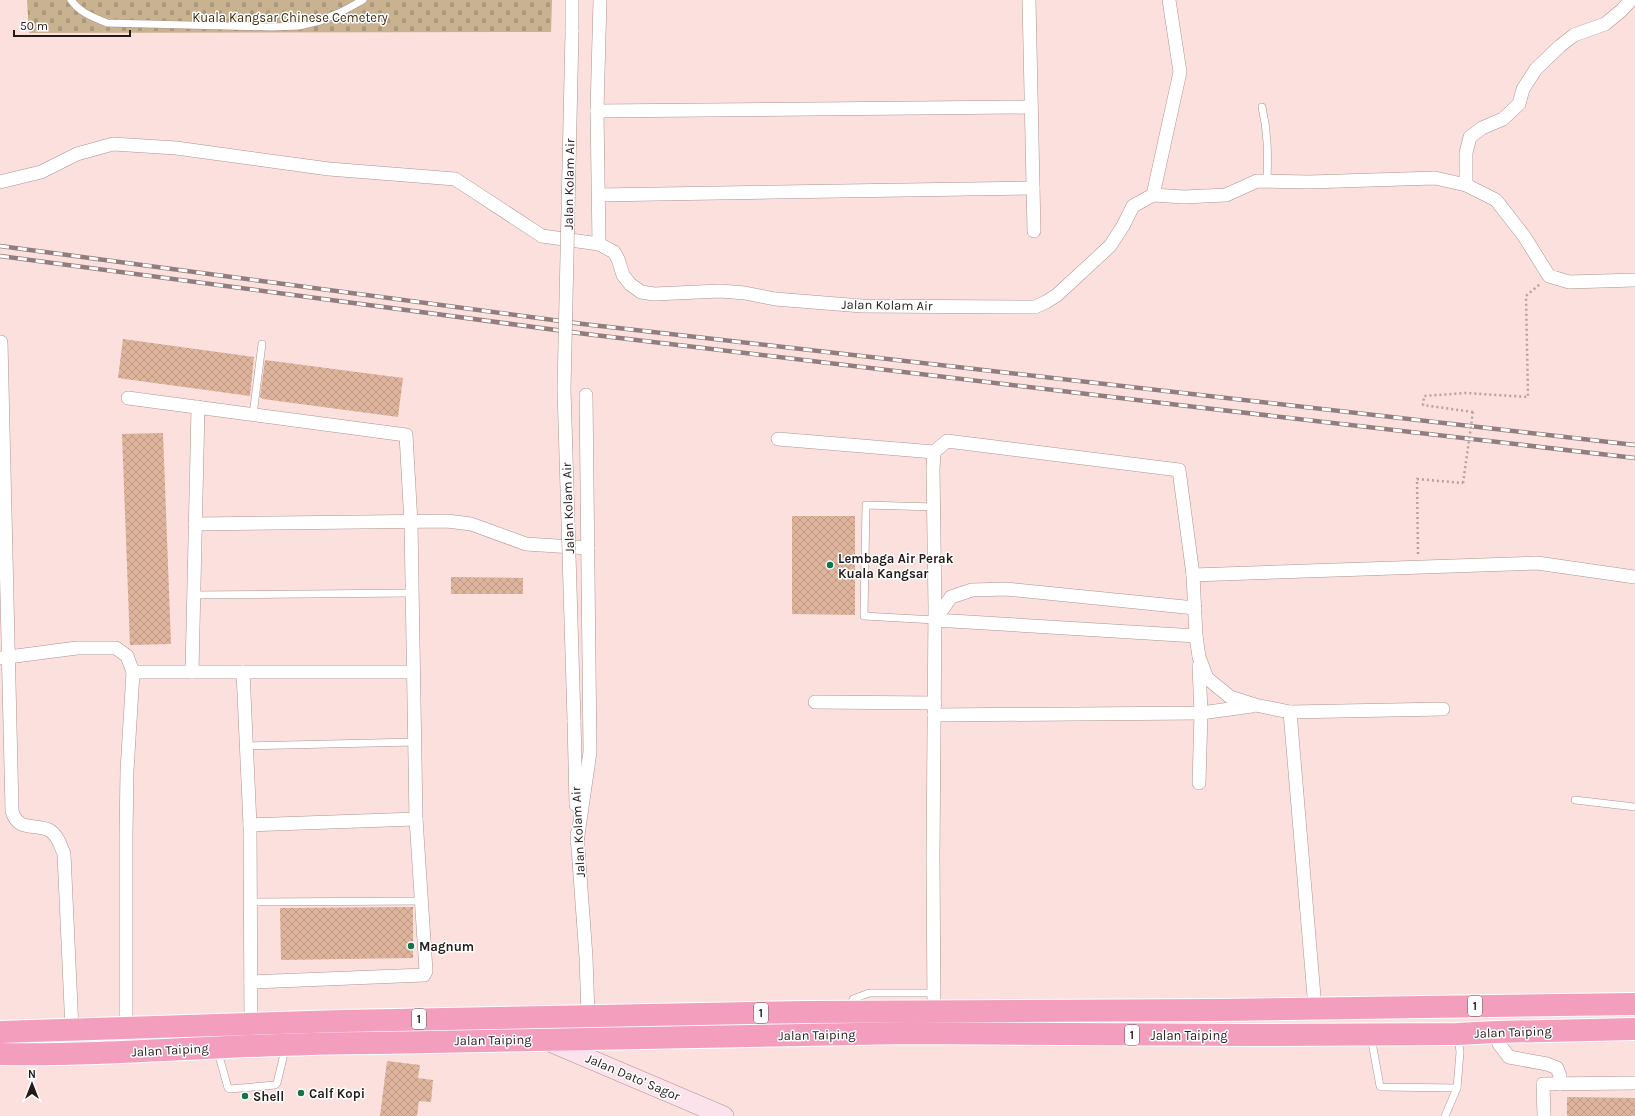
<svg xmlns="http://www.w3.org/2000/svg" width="1635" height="1116" viewBox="0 0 1635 1116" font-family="Karla,sans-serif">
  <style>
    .cemetery { fill: url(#cemetery-stones) }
    .building { fill: url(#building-cross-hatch) }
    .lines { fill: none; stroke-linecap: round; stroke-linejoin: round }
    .lane-casing { stroke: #ad9391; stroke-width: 8 }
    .street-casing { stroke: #ad9391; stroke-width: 14 }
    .secondary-casing { stroke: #ad9391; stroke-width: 20 }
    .highway-casing { stroke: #fff; stroke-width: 24 }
    .path { stroke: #b6a19e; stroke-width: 2.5; stroke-dasharray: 2 3; stroke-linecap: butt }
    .lane { stroke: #fff; stroke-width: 7 }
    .street { stroke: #fff; stroke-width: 13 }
    .secondary { stroke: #fbe2eb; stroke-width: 19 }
    .highway { stroke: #f39ebd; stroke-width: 22 }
    .rail-casing { stroke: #917e7c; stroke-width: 4.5 }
    .rail { stroke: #fff; stroke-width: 3; stroke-dasharray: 9; stroke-linecap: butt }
    .street-bridge-casing { stroke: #ad9391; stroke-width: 14; stroke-linecap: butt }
    .path-bridge { stroke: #b6a19e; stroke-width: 2.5; stroke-dasharray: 2 3; stroke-linecap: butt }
    .street-bridge { stroke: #fff; stroke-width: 13 }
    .poi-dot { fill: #11744b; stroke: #fff; stroke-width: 1.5 }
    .labels { text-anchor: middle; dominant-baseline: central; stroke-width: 3; stroke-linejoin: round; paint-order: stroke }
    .shield { fill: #fff; stroke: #655f5e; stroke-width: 1 }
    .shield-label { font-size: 12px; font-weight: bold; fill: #231a19 }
    .park-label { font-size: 13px; fill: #402d0e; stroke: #fff }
    .street-label { font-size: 13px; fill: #231a19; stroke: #fff }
    .poi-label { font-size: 13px; font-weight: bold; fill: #231a19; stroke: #fff; text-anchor: start }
  </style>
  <defs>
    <pattern id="cemetery-stones" width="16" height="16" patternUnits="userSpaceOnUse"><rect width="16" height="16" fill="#c9b290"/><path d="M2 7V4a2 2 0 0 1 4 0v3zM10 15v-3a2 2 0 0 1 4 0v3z" fill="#ac987c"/></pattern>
    <pattern id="building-cross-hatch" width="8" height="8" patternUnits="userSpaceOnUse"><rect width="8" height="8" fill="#deb49c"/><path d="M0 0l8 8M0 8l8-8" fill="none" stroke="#be9a86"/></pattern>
  </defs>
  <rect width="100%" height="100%" fill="#fbe0dd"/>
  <path class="cemetery" d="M27,0h525l-1,32 -522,1z"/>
  <g class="building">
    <path d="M123,339l131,18 -4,39 -132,-18z"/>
    <path d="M265,360l138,18 -5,39 -135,-18 -3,-2z"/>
    <path d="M163,433l8,211 -41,1 -8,-211z"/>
    <path d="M792,516h63v99l-63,-1z"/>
    <path d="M451,577l72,1v16h-72z"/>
    <path d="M413,907v51l-132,2 -1,-52z"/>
    <path d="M387,1061l33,4 -2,13 15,2 -2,22 -12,-1 -2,15h-37z"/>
    <path d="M1567,1097l68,1v18h-68z"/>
  </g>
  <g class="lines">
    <defs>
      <g id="lane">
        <path d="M71,0c9,13 22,17 36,23l164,4 28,-1 21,-5 23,-10 20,-11"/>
        <path d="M1262,107c6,26 6,47 5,74"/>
        <path d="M253,415l9,-71"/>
        <path d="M935,507l-69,-2 -2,111 71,4"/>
        <path d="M193,595l218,-2"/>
        <path d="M248,746l167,-4"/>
        <path d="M1575,800l60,7"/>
        <path d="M251,902l172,-1"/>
        <path d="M850,1010l3,-11 16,-6h65"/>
        <path d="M1371,1037l9,49 2,1 75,1 3,-36 -2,-16"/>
        <path d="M217,1049l11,39 2,1 45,-4 2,-2 9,-37"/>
        <path d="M1445,1116l12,-28"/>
      </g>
      <g id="street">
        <path d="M572,0v32"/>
        <path d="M1029,0l5,231"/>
        <path d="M1169,0l11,72 -27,123 31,2 42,-2 31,-14 52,1 126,-4 31,7 30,15 28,36 25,40 20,6 66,-2"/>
        <path d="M597,111l434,-4"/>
        <path d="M0,182l41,-10 36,-18 36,-10 63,4 153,21 126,10 87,57 57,8 15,8 4,7 5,16 7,9 11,8 13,2 66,-3 25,2 30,6 87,7 173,1 11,-5 11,-7 53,-49 13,-20 10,-20 20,-11"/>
        <path d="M1466,185v-32l4,-16 12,-9 21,-9 16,-15 4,-15 13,-20 24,-23 14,-11 31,-11 17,-14 9,-10"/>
        <path d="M599,195l434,-7"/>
        <path d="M599,244l-2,-133 3,-111"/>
        <path d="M1,342l11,469c6,21 21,12 37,19 8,4 12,16 15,24l8,176"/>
        <path d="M128,398l278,37 5,88 5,296 10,152 -2,4 -173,7"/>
        <path d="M778,439l156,13"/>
        <path d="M195,524l252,-3 24,3 55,20 62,4"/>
        <path d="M1193,575l344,-12 98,14"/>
        <path d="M935,620l16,-23 21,-7 34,-1 189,19"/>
        <path d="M935,620l261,16"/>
        <path d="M0,658l77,-10h39l11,8 6,16 -6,99 -1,65v192"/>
        <path d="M133,672h280"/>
        <path d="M192,672l6,-265"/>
        <path d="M243,672l7,153 1,205"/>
        <path d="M815,702l120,1"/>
        <path d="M1290,712l25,296"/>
        <path d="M934,715l267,-2 51,-7"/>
        <path d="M574,720l2,85"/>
        <path d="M1199,783l2,-70 -2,-47"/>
        <path d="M250,825l166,-6"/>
        <path d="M577,834l9,123 2,59"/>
        <path d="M577,842l13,-90 -4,-357"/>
        <path d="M934,1011l-1,-154 2,-249 -2,-139 1,-17 13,-11 232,29 14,105 3,61 3,21 8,21 23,19 25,8 35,7 153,-3"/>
        <path d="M1496,1032l3,12 10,13 38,7 10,4 3,8v8"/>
        <path d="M1544,1116l-1,-32 92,-1"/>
      </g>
      <path id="secondary" d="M545,1040l179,76"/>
      <g id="highway">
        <path d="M0,1032l342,-11 465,-9 411,-2 417,-6"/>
        <path d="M0,1054c126,2 253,-12 379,-11l529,-10 341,2 208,-1 39,-2 139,-3"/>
      </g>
    </defs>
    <use href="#lane" class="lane-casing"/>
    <use href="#street" class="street-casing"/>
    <use href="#secondary" class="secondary-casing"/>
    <use href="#highway" class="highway-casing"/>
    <g class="path">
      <path d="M1473,412l-50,-7 1,-9 42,-3 62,4 -2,-101 14,-12"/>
      <path d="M1418,554l-1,-75 46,4"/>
    </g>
    <use href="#lane" class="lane"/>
    <use href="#street" class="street"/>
    <use href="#secondary" class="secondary"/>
    <use href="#highway" class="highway"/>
    <defs>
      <g id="rail">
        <path d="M0,246l583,78 1052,121"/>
        <path d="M0,256l586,78 618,74 431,50"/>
      </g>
    </defs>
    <use href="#rail" class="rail-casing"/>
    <use href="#rail" class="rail"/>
    <defs>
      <path id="street-bridge" d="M572,32l-8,357 10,331"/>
    </defs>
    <use href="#street-bridge" class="street-bridge-casing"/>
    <path class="path-bridge" d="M1463,483l10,-71"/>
    <use href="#street-bridge" class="street-bridge"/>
  </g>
  <g class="poi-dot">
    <circle cx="830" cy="565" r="4"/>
    <circle cx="411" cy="946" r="4"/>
    <circle cx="301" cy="1093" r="4"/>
    <circle cx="245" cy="1096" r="4"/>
  </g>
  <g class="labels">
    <g class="shield">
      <rect x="1468" y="996" width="14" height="20" rx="3"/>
      <rect x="754" y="1003" width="14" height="20" rx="3"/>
      <rect x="412" y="1009" width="14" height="20" rx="3"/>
      <rect x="1125" y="1025" width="14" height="20" rx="3"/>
    </g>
    <g class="shield-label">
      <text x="1475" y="1006">1</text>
      <text x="761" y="1013">1</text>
      <text x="419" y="1019">1</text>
      <text x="1132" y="1035">1</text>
    </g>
    <g class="park-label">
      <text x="290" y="17">Kuala Kangsar Chinese Cemetery</text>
    </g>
    <g class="street-label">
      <text transform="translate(569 184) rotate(-89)">Jalan Kolam Air</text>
      <text transform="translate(887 305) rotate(1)">Jalan Kolam Air</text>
      <text transform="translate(568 508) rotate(-92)">Jalan Kolam Air</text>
      <text transform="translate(578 832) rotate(-93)">Jalan Kolam Air</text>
      <text transform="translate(1513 1032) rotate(-2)">Jalan Taiping</text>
      <text transform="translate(817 1035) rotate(-1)">Jalan Taiping</text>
      <text x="1189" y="1035">Jalan Taiping</text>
      <text transform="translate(493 1040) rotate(-1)">Jalan Taiping</text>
      <text transform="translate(170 1050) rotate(-3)">Jalan Taiping</text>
      <text transform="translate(633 1077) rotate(23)">Jalan Dato' Sagor</text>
    </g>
    <g class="poi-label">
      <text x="838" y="558">Lembaga Air Perak<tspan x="838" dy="15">Kuala Kangsar</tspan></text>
      <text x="419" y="946">Magnum</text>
      <text x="309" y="1093">Calf Kopi</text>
      <text x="253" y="1096">Shell</text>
    </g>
  </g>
  <g transform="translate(32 1084)" stroke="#ffffff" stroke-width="3" paint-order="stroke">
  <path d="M0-3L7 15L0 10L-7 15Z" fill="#231a19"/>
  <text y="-6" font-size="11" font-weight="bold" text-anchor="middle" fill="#231a19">N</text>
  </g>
  <path d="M14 30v6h116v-6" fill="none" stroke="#231a19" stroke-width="2"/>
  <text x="20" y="30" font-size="12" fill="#231a19" stroke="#ffffff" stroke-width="3" paint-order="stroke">50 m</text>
</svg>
